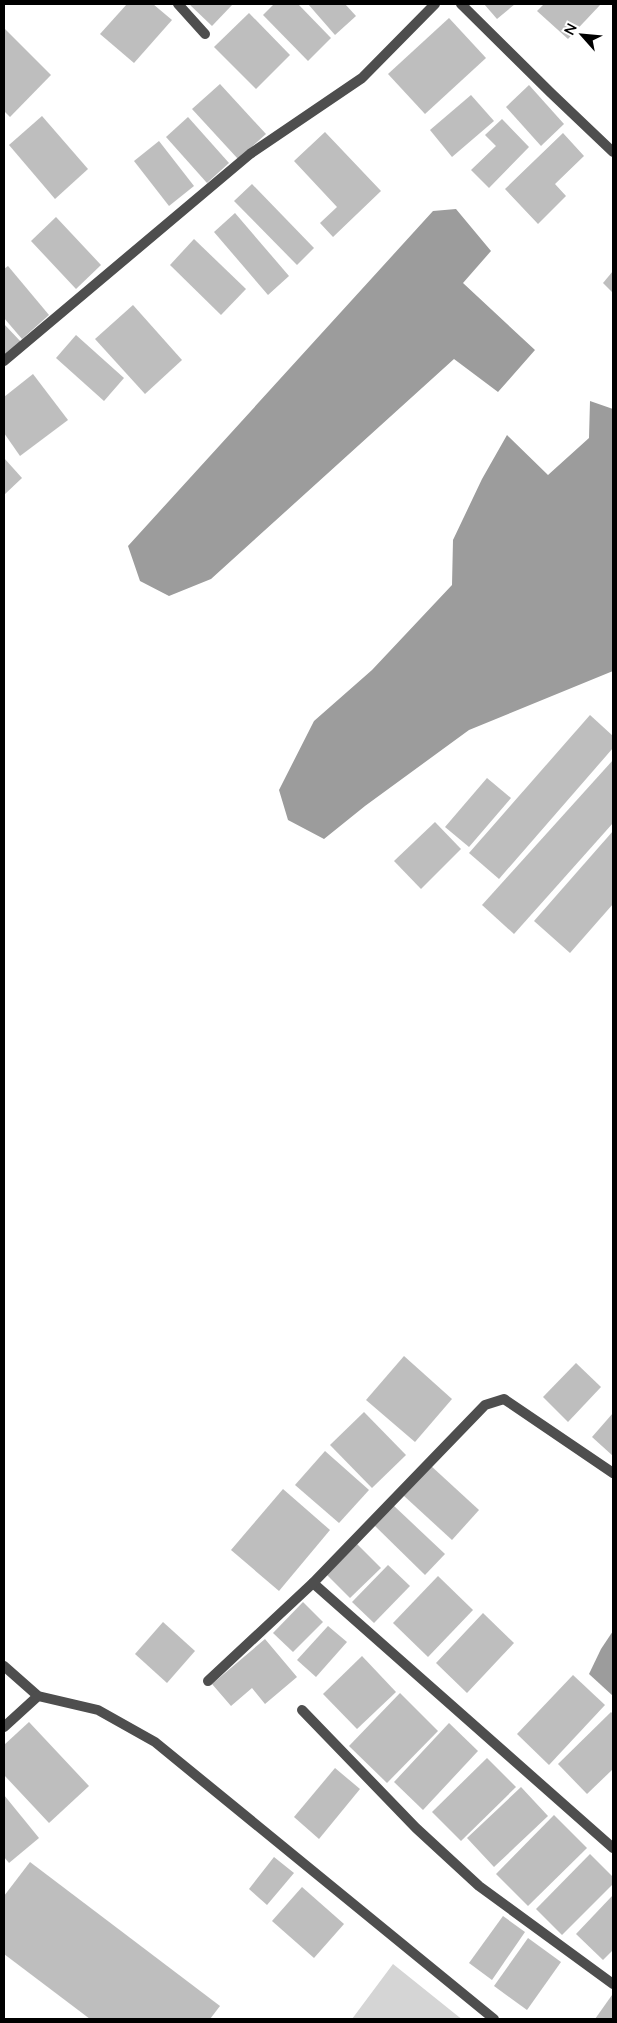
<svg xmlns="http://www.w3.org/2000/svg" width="617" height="2023" viewBox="0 0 617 2023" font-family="Lato,sans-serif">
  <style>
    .green { fill: #d5d5d5 }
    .water { fill: #9c9c9c }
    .building { fill: #bebebe }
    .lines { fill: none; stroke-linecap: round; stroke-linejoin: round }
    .minor { stroke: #4e4e4e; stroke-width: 10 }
  </style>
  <rect width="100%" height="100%" fill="#fff"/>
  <path class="green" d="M393,1964l66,53 3,2h-110z"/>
  <g class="water">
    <path d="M456,209l35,42 -28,32 72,67 -37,42 -44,-33 -243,220 -42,17 -29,-15 -12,-35 305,-335z"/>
    <path d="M590,401l23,8v262l-144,59 -104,76 -41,33 -36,-19 -9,-30 35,-69 58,-51 80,-85 1,-45 29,-61 25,-44 41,40 41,-37z"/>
    <path d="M613,1631v65l-24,-22 12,-25z"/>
  </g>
  <g class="building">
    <path d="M127,4h26l19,16 -38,43 -34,-29z"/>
    <path d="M189,4h44l-21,22z"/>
    <path d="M274,4h24l33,34 -23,23 -45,-46z"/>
    <path d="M308,4h37l11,12 -21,19z"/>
    <path d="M484,4h31l-18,15z"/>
    <path d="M544,4h57l-33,35 -31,-28z"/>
    <path d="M249,13l41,42 -34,34 -42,-42z"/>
    <path d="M449,18l37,40 -61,56 -37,-40z"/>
    <path d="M4,28l47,47 -41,42 -6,-6z"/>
    <path d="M220,84l46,50 -28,25 -46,-50z"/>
    <path d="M529,85l35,39 -23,22 -35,-39z"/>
    <path d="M471,95l23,26 -42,36 -22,-27z"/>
    <path d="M42,116l46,53 -33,30 -46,-54z"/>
    <path d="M188,117l41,46 -22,20 -41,-46z"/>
    <path d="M502,119l27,28 -40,41 -18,-18 25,-24 -11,-11z"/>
    <path d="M325,132l56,59 -48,46 -13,-14 17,-16 -43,-46z"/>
    <path d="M563,133l21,23 -29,28 11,12 -28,28 -33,-35z"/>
    <path d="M159,141l35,45 -25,20 -35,-45z"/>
    <path d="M252,184l62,64 -17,17 -63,-64z"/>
    <path d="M235,213l54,63 -21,19 -54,-63z"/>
    <path d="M56,217l45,48 -25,24 -45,-48z"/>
    <path d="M194,239l52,50 -25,26 -51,-50z"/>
    <path d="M8,266l41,49 -27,24 -18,-21v-49z"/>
    <path d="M613,271v22l-10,-10z"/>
    <path d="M133,305l49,55 -37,34 -50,-55z"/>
    <path d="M4,324l18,19 -18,17z"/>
    <path d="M76,335l48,43 -20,23 -48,-43z"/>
    <path d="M33,374l35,46 -48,36 -16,-23v-36z"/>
    <path d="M4,458l18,20 -18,17z"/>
    <path d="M590,715l23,21v12l-114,131 -30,-26z"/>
    <path d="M613,760v63l-99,111 -32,-29z"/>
    <path d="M487,778l24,20 -42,49 -24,-20z"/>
    <path d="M435,822l26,27 -40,40 -27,-28z"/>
    <path d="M613,831v73l-43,49 -36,-32z"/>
    <path d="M404,1356l48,43 -37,43 -49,-42z"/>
    <path d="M576,1363l25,24 -33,35 -25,-25z"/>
    <path d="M364,1412l42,43 -34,33 -42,-43z"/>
    <path d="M613,1413v43l-21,-19z"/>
    <path d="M325,1451l44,39 -30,33 -44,-38z"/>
    <path d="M430,1465l49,45 -27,30 -49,-45z"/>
    <path d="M283,1489l47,41 -51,61 -48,-41z"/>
    <path d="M393,1505l52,49 -20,21 -51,-50z"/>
    <path d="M357,1544l24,24 -31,30 -23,-23z"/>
    <path d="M388,1565l22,21 -36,37 -22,-21z"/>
    <path d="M438,1576l35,34 -45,47 -35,-34z"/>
    <path d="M303,1602l20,20 -30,30 -20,-19z"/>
    <path d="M483,1613l31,30 -47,50 -31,-30z"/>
    <path d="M163,1622l32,29 -28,32 -32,-29z"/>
    <path d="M328,1626l19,16 -31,35 -19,-17z"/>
    <path d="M265,1639l32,38 -32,27 -13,-16 -21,18 -19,-22z"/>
    <path d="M362,1656l34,36 -39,37 -34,-35z"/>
    <path d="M573,1675l32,30 -56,60 -32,-31z"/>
    <path d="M400,1693l38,38 -51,52 -38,-37z"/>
    <path d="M611,1712l2,2v55l-26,25 -29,-30z"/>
    <path d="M29,1722l60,64 -40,37 -45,-48v-30z"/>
    <path d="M449,1723l29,28 -55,59 -29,-28z"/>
    <path d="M487,1758l29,29 -55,54 -29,-29z"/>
    <path d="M335,1768l25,21 -41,50 -25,-22z"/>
    <path d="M521,1787l27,29 -54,51 -27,-29z"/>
    <path d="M4,1795l35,43 -30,25 -5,-6z"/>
    <path d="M554,1815l33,33 -59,58 -32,-32z"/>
    <path d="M590,1854l23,23v7l-51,51 -26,-26z"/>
    <path d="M274,1857l20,16 -27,32 -18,-16z"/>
    <path d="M30,1862l190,144 -10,13h-120l-86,-65v-58z"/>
    <path d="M302,1887l42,37 -30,34 -42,-37z"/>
    <path d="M613,1895v55l-10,10 -27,-26z"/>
    <path d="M503,1916l22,16 -33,48 -23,-17z"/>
    <path d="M528,1938l33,24 -34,48 -33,-24z"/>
    <path d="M612,1995l1,24h-18z"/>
  </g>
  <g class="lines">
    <g class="minor">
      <path d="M178,4l27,30"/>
      <path d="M461,4l90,89 62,59"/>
      <path d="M4,361l246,-207 112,-76 73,-74"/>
      <path d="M313,1583l300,265"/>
      <path d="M4,1666l34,30 60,14 57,32 339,277"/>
      <path d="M208,1681l105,-98 172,-178 19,-6 109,74"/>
      <path d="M302,1710l114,118 63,58 134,98"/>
      <path d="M4,1727l34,-31"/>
    </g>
  </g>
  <rect width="617" height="2023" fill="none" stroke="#000000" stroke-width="10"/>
  <g transform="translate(582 35) rotate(297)" stroke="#ffffff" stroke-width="4" paint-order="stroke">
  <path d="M0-4L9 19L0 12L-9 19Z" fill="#000000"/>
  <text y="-8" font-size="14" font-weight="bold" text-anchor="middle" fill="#000000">N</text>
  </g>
</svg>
